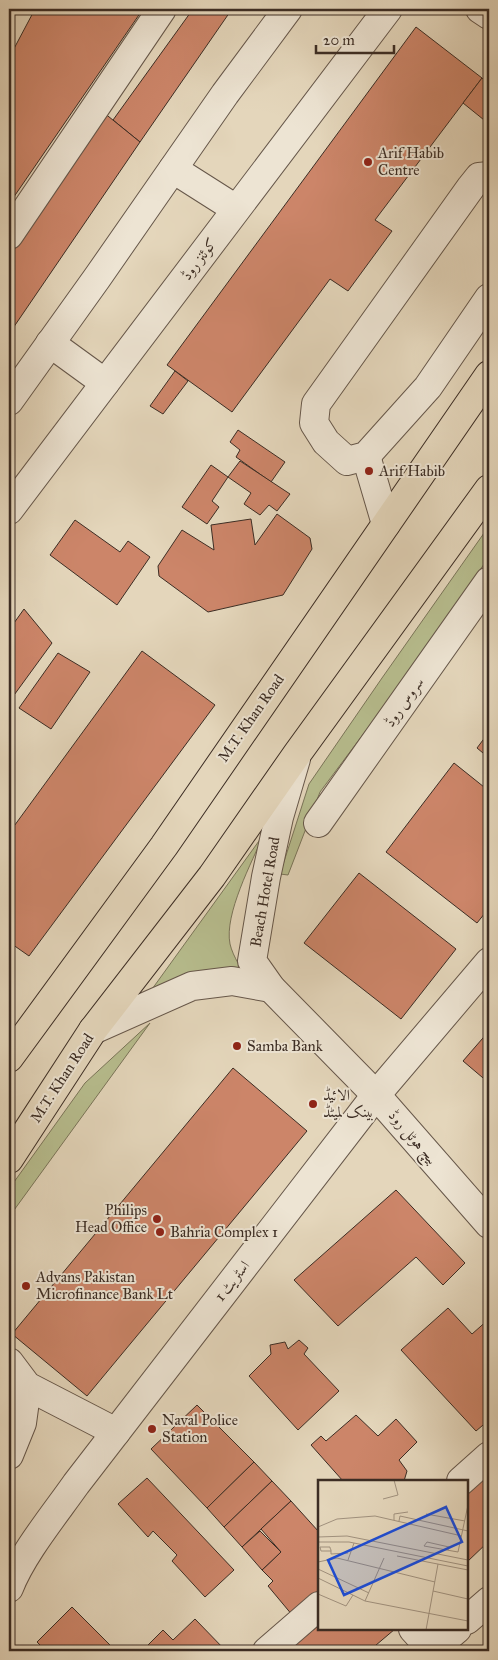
<svg xmlns="http://www.w3.org/2000/svg" width="498" height="1660" viewBox="0 0 498 1660" font-family="'IM FELL Great Primer',Amiri,serif">
  <style>
    .green { fill: #b7bd8e; stroke: #7a7559 }
    .building { fill: #cc8569; stroke: #3c2d24 }
    .lines { fill: none; stroke-linecap: round; stroke-linejoin: round }
    .minor-casing { stroke: #66574a; stroke-width: 30 }
    .highway-casing { stroke: #3c2d24; stroke-width: 30 }
    .minor { stroke: #ede4d3; stroke-width: 28 }
    .highway { stroke: #e4d6bb; stroke-width: 28 }
    .poi-dot { fill: #8f2418; stroke: #ede4d3; stroke-width: 2 }
    .labels { text-anchor: middle; dominant-baseline: central; stroke-width: 4; stroke-linejoin: round; paint-order: stroke }
    .poi-label { font-size: 15px; fill: #3c2d24; stroke: #ede4d3; text-anchor: start }
    .street-label { font-size: 15px; fill: #3c2d24; stroke: #ede4d3 }
    .inset-road { fill: none; stroke: #a1927f; stroke-width: 1 }
    .view { fill: #1d4ed8; fill-opacity: 0.15; stroke: #1d4ed8; stroke-width: 2.5 }
    .inset-edge { fill: none; stroke: #3c2d24; stroke-width: 2.5 }
  </style>
  <rect width="100%" height="100%" fill="#e4d6bb"/>
  <filter id="stains"><feTurbulence type="fractalNoise" baseFrequency=".004" numOctaves="4"/><feColorMatrix values="0 0 0 0 .2 0 0 0 0 .09 0 0 0 0 .02 0 0 0 .5 -.17"/></filter>
  <radialGradient id="worn" r=".72"><stop offset=".6" stop-color="#630" stop-opacity="0"/><stop offset="1" stop-color="#630" stop-opacity=".3"/></radialGradient>
  <g class="green">
    <path d="M489,526v31l-92,132 -77,103 -32,83 -8,-1 29,-90 73,-106z"/>
    <path d="M264,834c-12,28 -40,80 -34,110 3,13 13,27 19,38l-56,-7 -16,2 -35,26z"/>
    <path d="M150,1023l-141,194v-28l76,-106z"/>
  </g>
  <g class="building">
    <path d="M35,9h108l-134,195v-146z"/>
    <path d="M193,9h39l-92,133 -27,-22z"/>
    <path d="M416,27l66,51 -107,142 17,11 -44,60 -18,-12 -98,133 -65,-47z"/>
    <path d="M482,78l7,6v40l-26,-21z"/>
    <path d="M103,112l37,30 -131,192v-83z"/>
    <path d="M175,371l13,10 -25,33 -13,-8z"/>
    <path d="M238,430l47,32 -14,20 -35,-25 4,-7 -10,-8z"/>
    <path d="M240,461l50,33 -13,17 -8,-6 -9,10 -16,-11 7,-11 -23,-16z"/>
    <path d="M211,465l17,12 -16,24 7,6 -12,17 -25,-17z"/>
    <path d="M277,514l33,24 2,11 -29,46 -75,17 -49,-36 -1,-10 24,-36 32,20 -3,-25 40,-6 4,26z"/>
    <path d="M75,520l45,32 8,-11 22,16 -33,48 -67,-50z"/>
    <path d="M24,609l28,34 -43,59v-72z"/>
    <path d="M142,651l73,54 -186,251 -20,-14v-109z"/>
    <path d="M58,653l32,19 -39,57 -32,-21z"/>
    <path d="M489,732v26l-12,-10z"/>
    <path d="M454,763l35,28v117l-12,15 -91,-71z"/>
    <path d="M359,873l97,76 -55,70 -97,-76z"/>
    <path d="M489,1031v52l-26,-22z"/>
    <path d="M233,1068l74,63 -220,265 -75,-62z"/>
    <path d="M396,1190l69,73 -22,22 -27,-28 -78,69 -44,-46z"/>
    <path d="M448,1308l24,26 17,-15v101l-13,11 -75,-81z"/>
    <path d="M299,1340l9,8 -4,6 35,37 -41,39 -49,-54 22,-22 -1,-9 15,-3 3,7z"/>
    <path d="M197,1405l57,57 -47,46 -56,-59z"/>
    <path d="M356,1415l22,21 18,-17 21,23 -18,18 8,11 -3,10h-61l-32,-36 10,-9 5,5z"/>
    <path d="M254,1462l18,19 -48,46 -17,-19z"/>
    <path d="M489,1468v73l-22,21v-74z"/>
    <path d="M147,1478l87,92 -29,27 -33,-36 5,-6 -24,-24 -5,6 -30,-33z"/>
    <path d="M272,1481l19,20 -49,46 -18,-20z"/>
    <path d="M291,1501l28,31v62l-26,22 -25,-30 5,-5 -11,-11 19,-18 -20,-23z"/>
    <path d="M260,1531l21,21 -19,18 -20,-23z"/>
    <path d="M72,1607l38,38 -6,6h-58l-9,-9z"/>
    <path d="M195,1619l31,32h-75l-4,-5 16,-16 10,10z"/>
    <path d="M319,1625v4h76l-26,22h-81z"/>
  </g>
  <g class="lines">
    <defs>
      <g id="minor">
        <path d="M480,9l9,6"/>
        <path d="M173,169l63,40"/>
        <path d="M489,176l-10,1 -8,10 -155,217 -2,19 12,19 21,19 19,-5 62,-69 61,-89"/>
        <path d="M9,235l153,-226"/>
        <path d="M50,343l55,40"/>
        <path d="M9,401l88,-123 128,-184 63,-85"/>
        <path d="M366,456l20,68"/>
        <path d="M9,510l379,-501"/>
        <path d="M296,759l-17,58 -13,60 -14,84 19,27 105,107 113,129"/>
        <path d="M318,823l171,-242"/>
        <path d="M93,1030l99,-44 40,-5 39,7"/>
        <path d="M9,1362l18,24 89,46"/>
        <path d="M9,1455l13,-32 5,-37"/>
        <path d="M461,1481l28,-25"/>
        <path d="M9,1588c13,-34 46,-74 67,-104l300,-389 113,-133"/>
        <path d="M467,1620l22,-19"/>
        <path d="M413,1629l19,21"/>
        <path d="M267,1651l52,-45"/>
        <path d="M431,1651l26,-22"/>
      </g>
      <g id="highway">
        <path d="M9,1058l155,-212 325,-471"/>
        <path d="M9,1159l84,-129 119,-154 85,-122 192,-265"/>
      </g>
    </defs>
    <use href="#minor" class="minor-casing"/>
    <use href="#highway" class="highway-casing"/>
    <use href="#minor" class="minor"/>
    <use href="#highway" class="highway"/>
  </g>
  <g class="poi-dot">
    <circle cx="368" cy="162" r="5"/>
    <circle cx="369" cy="471" r="5"/>
    <circle cx="237" cy="1046" r="5"/>
    <circle cx="313" cy="1104" r="5"/>
    <circle cx="157" cy="1219" r="5"/>
    <circle cx="160" cy="1232" r="5"/>
    <circle cx="26" cy="1286" r="5"/>
    <circle cx="152" cy="1429" r="5"/>
  </g>
  <g class="labels">
    <g class="poi-label">
      <text x="378" y="153">Arif Habib<tspan x="378" dy="17">Centre</tspan></text>
      <text x="379" y="471">Arif Habib</text>
      <text x="247" y="1046">Samba Bank</text>
      <text x="323" y="1095">الائیڈ<tspan x="323" dy="17">بینک لمیٹڈ</tspan></text>
      <text x="147" y="1210" text-anchor="end">Philips<tspan x="147" dy="17">Head Office</tspan></text>
      <text x="170" y="1232">Bahria Complex 1</text>
      <text x="36" y="1277">Advans Pakistan<tspan x="36" dy="17">Microfinance Bank Lt</tspan></text>
      <text x="162" y="1420">Naval Police<tspan x="162" dy="17">Station</tspan></text>
    </g>
    <g class="street-label">
      <text transform="translate(199 259) rotate(-53)">کوئنز روڈ</text>
      <text transform="translate(404 702) rotate(-55)">سروس روڈ</text>
      <text transform="translate(251 718) rotate(-55)">M.T. Khan Road</text>
      <text transform="translate(265 892) rotate(-80)">Beach Hotel Road</text>
      <text transform="translate(62 1078) rotate(-57)">M.T. Khan Road</text>
      <text transform="translate(413 1137) rotate(49)">بیچ ہوٹل روڈ</text>
      <text transform="translate(232 1281) rotate(-52)">اسٹریٹ 1</text>
    </g>
  </g>
  <g transform="translate(318 1480)">
    <rect width="150" height="150" fill="#e4d6bb"/>
    <path class="inset-road" d="M122,0h28M65,19l15,-4 -4,-15M108,34l39,7M76,40v-6l14,-2M81,41l1,-5 68,15M0,47l19,-8 38,-3 87,20M0,57l29,-1 121,24M0,62h31l119,24M130,70l1,-3 -22,-5 -3,4 34,6M13,71h-10l-1,-4h10v1l1,2v4l17,-1M140,72l10,-47M79,76l71,14M30,80l6,-17M0,82l19,-4 98,24M0,89l51,24M0,98l47,23 103,20M115,111l35,8M0,114l28,12 7,-11M47,121l19,-43M108,150l12,-66"/>
    <path class="view" d="M128,27l16,35 -118,53 -16,-35z"/>
    <rect width="150" height="150" class="inset-edge"/>
  </g>
  <rect width="498" height="1660" fill="none" stroke="#e4d6bb" stroke-width="30"/>
  <rect x="10" y="10" width="478" height="1640" fill="none" stroke="#3c2d24" stroke-width="2.5"/>
  <rect x="15" y="15" width="468" height="1630" fill="none" stroke="#3c2d24"/>
  <path d="M316 45v8h78v-8" fill="none" stroke="#3c2d24" stroke-width="2.5"/>
  <text x="323" y="45" font-size="15" fill="#3c2d24" stroke="#ede4d3" stroke-width="4" paint-order="stroke">20 m</text>
  <rect width="100%" height="100%" filter="url(#stains)"/>
  <rect width="100%" height="100%" fill="url(#worn)"/>
</svg>
